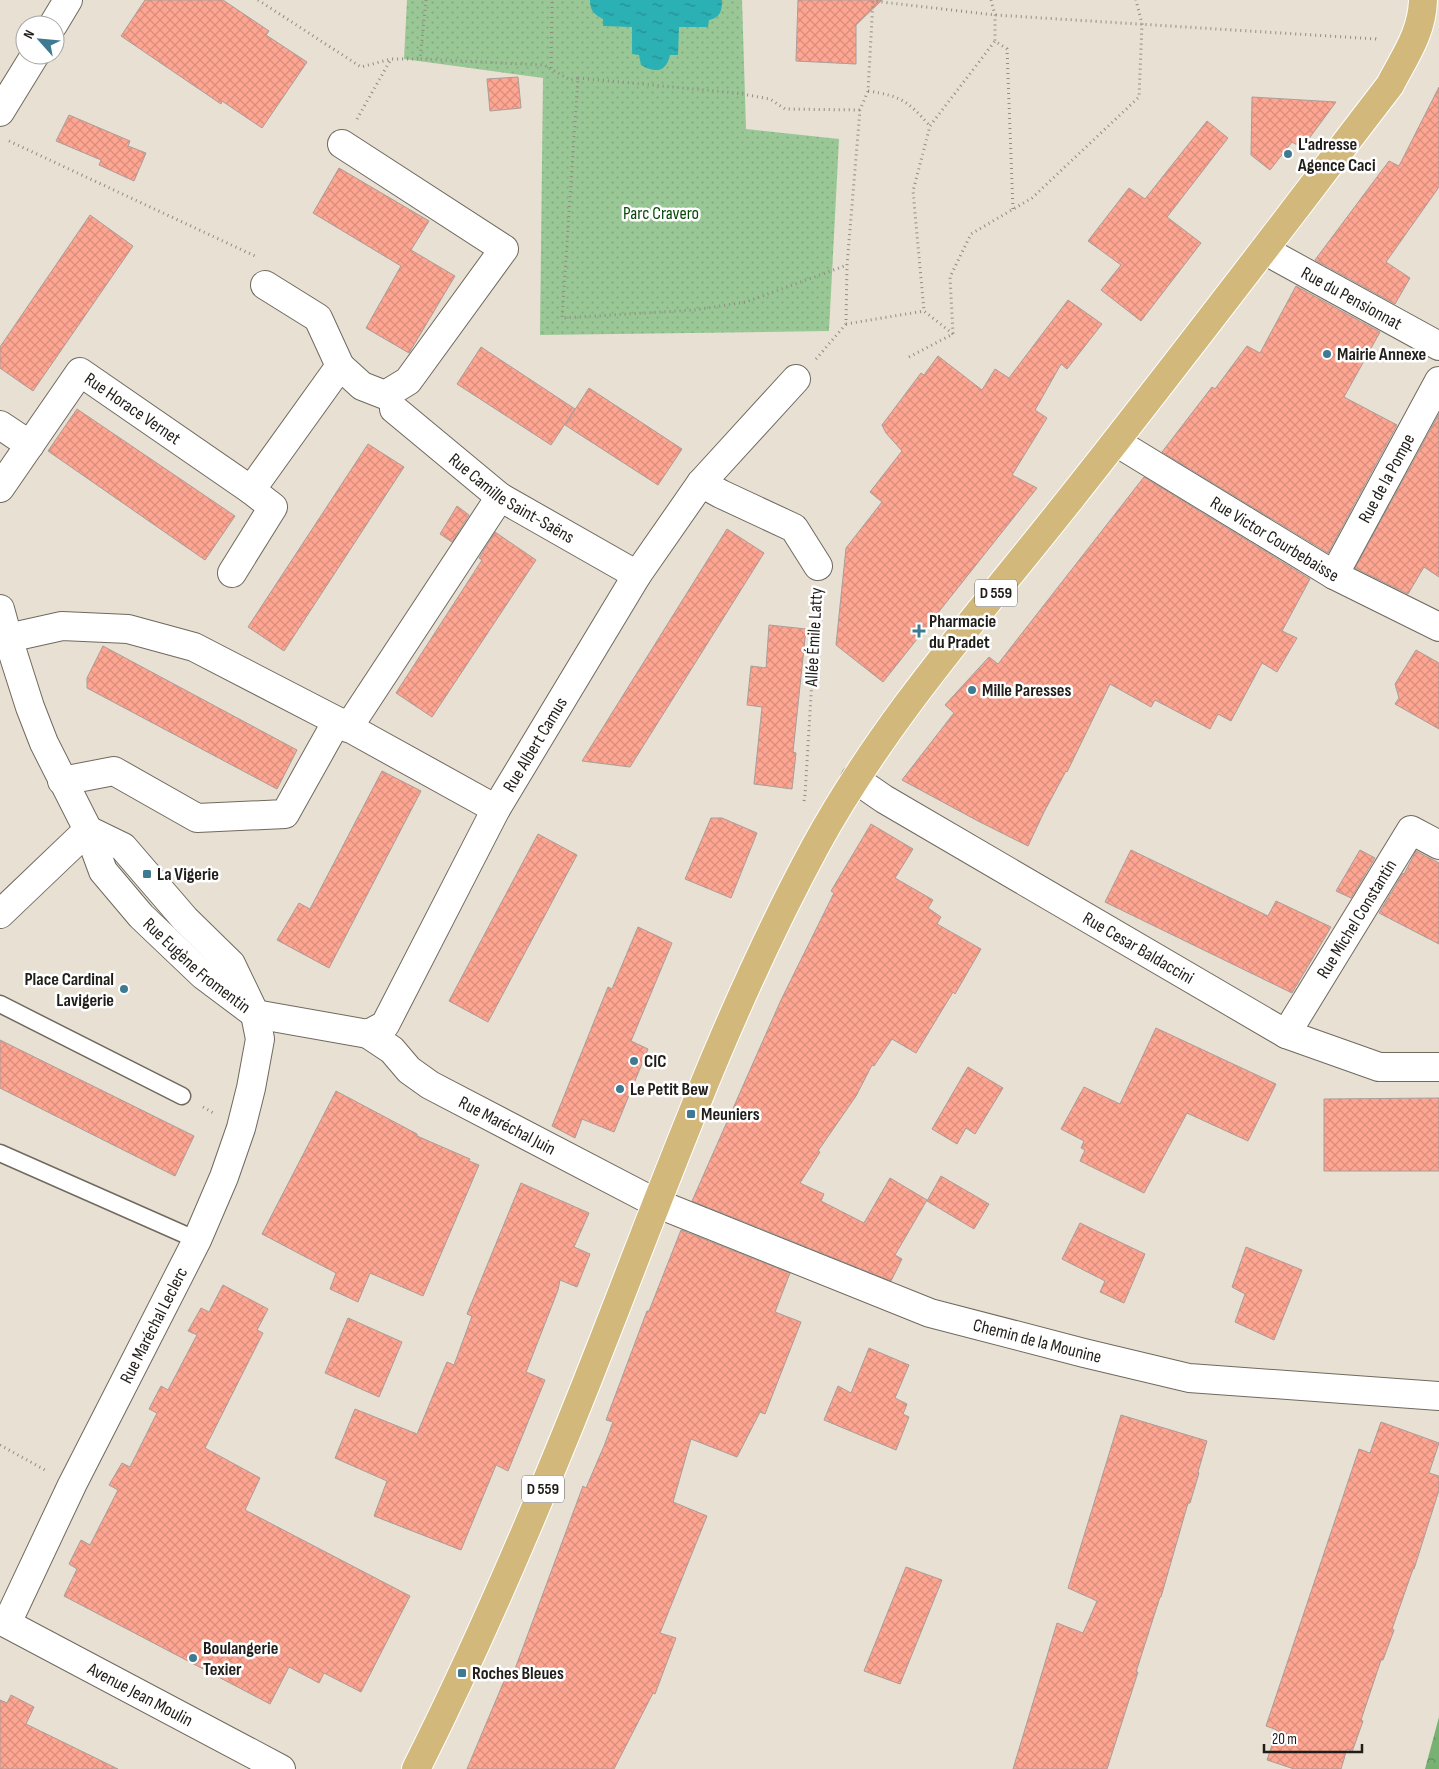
<svg xmlns="http://www.w3.org/2000/svg" width="1439" height="1769" viewBox="0 0 1439 1769" font-family="'Sofia Sans Condensed',sans-serif">
  <style>
    .forest { fill: url(#forest-crowns) }
    .park { fill: url(#park-dots) }
    .water { fill: url(#water-ripples) }
    .building { fill: url(#building-cross-hatch); stroke: #ac9c99 }
    .lines { fill: none; stroke-linecap: round; stroke-linejoin: round }
    .service-casing { stroke: #70695e; stroke-width: 19 }
    .minor-casing { stroke: #70695e; stroke-width: 30 }
    .tertiary-casing { stroke: #70695e; stroke-width: 30 }
    .primary-casing { stroke: #fff; stroke-width: 30 }
    .path { stroke: #928c83; stroke-width: 3; stroke-dasharray: 1 4; stroke-linecap: butt }
    .service { stroke: #fff; stroke-width: 16 }
    .minor { stroke: #fff; stroke-width: 28 }
    .tertiary { stroke: #fff; stroke-width: 28 }
    .primary { stroke: #d2b87a; stroke-width: 28 }
    .poi-dot { fill: #3e7a91; stroke: #fff; stroke-width: 2 }
    .labels { text-anchor: middle; dominant-baseline: central; stroke-width: 5; stroke-linejoin: round; paint-order: stroke }
    .shield { fill: #fff; stroke: #64625f; stroke-width: 1 }
    .shield-label { font-size: 16px; font-weight: bold; fill: #211e1a }
    .poi-label { font-size: 18px; font-weight: bold; fill: #211e1a; stroke: #fff; text-anchor: start }
    .park-label { font-size: 18px; fill: #09490b; stroke: #fff }
    .street-label { font-size: 18px; fill: #211e1a; stroke: #fff }
  </style>
  <defs>
    <pattern id="forest-crowns" width="20" height="18" patternUnits="userSpaceOnUse" patternTransform="scale(1.25)"><rect width="20" height="18" fill="#77b273"/><path d="M2 6a3 3 0 1 1 6 0M12 15a3 3 0 1 1 6 0" fill="none" stroke="#61905e"/></pattern>
    <pattern id="park-dots" width="8" height="8" patternUnits="userSpaceOnUse" patternTransform="scale(1.25)"><rect width="8" height="8" fill="#99c795"/><path d="M2 2h.1M6 6h.1" fill="none" stroke="#84aa80" stroke-width="1.8" stroke-linecap="round"/></pattern>
    <pattern id="water-ripples" width="26" height="14" patternUnits="userSpaceOnUse" patternTransform="scale(1.25)"><rect width="26" height="14" fill="#2bb0b3"/><path d="M2 4q2-2 4 0t4 0M15 11q2-2 4 0t4 0" fill="none" stroke="#248f91"/></pattern>
    <pattern id="building-cross-hatch" width="8" height="8" patternUnits="userSpaceOnUse" patternTransform="scale(1.25)"><rect width="8" height="8" fill="#fea692"/><path d="M0 0l8 8M0 8l8-8" fill="none" stroke="#d98e7d"/></pattern>
  </defs>
  <rect width="100%" height="100%" fill="#e7e0d3"/>
  <path class="forest" d="M1439,1717v52h-14z"/>
  <path class="park" d="M407,0h335l4,129 93,10 -10,192 -289,4 3,-257 -139,-19z"/>
  <path class="water" d="M590,0h132c0,11 -2,18 -13,20l-1,7h-29l-1,28h-8c-4,18 -15,18 -29,10l-2,-10 -7,-1v-27l-29,-1v-7c-9,-5 -13,-8 -13,-19z"/>
  <g class="building">
    <path d="M145,0h78l46,31 -3,4 41,27 -45,66 -40,-27 -1,3 -100,-68z"/>
    <path d="M798,0h84l-26,25v39l-60,-3z"/>
    <path d="M518,77l3,31 -31,3 -3,-32z"/>
    <path d="M1439,87v100l-53,75 24,16 -15,26 -80,-44 74,-99 10,5z"/>
    <path d="M1252,97l84,5 -34,46 -10,-6 -22,28 -19,-15z"/>
    <path d="M69,115l61,26 -2,5 18,7 -12,28 -35,-16 2,-5 -45,-19z"/>
    <path d="M1207,121l21,17 -61,79 34,26 -60,78 -40,-31 20,-25 -33,-24 41,-53 16,11z"/>
    <path d="M339,168l90,53 -18,29 44,26 -46,77 -43,-25 35,-62 -88,-53z"/>
    <path d="M90,215l43,31 -100,145 -33,-23v-21z"/>
    <path d="M1296,286l84,46 -36,65 53,28 -69,128 -166,-101 50,-65 3,2 32,-43 13,7z"/>
    <path d="M1068,300l34,24 -35,45 -6,-5 -26,46 12,8 -35,57 25,13 -154,194 -47,-37 10,-97 36,-46 -12,-10 32,-41 -16,-18 -4,-8 39,-52 3,2 14,-19 44,34 13,-21 14,9z"/>
    <path d="M481,347l94,62 -24,36 -94,-61z"/>
    <path d="M589,388l93,61 -24,36 -93,-60z"/>
    <path d="M77,409l158,107 -30,44 -157,-109z"/>
    <path d="M1439,414v163l-15,-10 -16,27 -53,-26z"/>
    <path d="M368,444l36,23 -120,184 -36,-24z"/>
    <path d="M1144,477l166,102 -28,52 15,7 -20,34 -15,-9 -31,58 -13,-7 -8,15 -55,-29 -4,7 -41,-23 -43,88 -1,-1 -22,41 -16,34 -50,-25 -76,-41 52,-67 -9,-8 44,-48 9,7z"/>
    <path d="M457,506l12,9 -17,27 -12,-8z"/>
    <path d="M727,529l37,24 -134,214 -48,-6z"/>
    <path d="M495,532l41,28 -104,157 -36,-24 86,-133 -3,-2z"/>
    <path d="M769,625l37,4 -13,123 3,1 -4,36 -38,-5 8,-77 -15,-2 4,-39 15,2z"/>
    <path d="M103,646l194,104 -20,39 -190,-101v-10z"/>
    <path d="M1416,650l23,13v66l-44,-25 4,-6 -4,-14z"/>
    <path d="M382,771l39,20 -92,177 -52,-28 22,-37 11,6z"/>
    <path d="M711,818h11l35,15 -26,65 -46,-19z"/>
    <path d="M871,824l42,25 -18,29 38,22 -5,8 13,9 -4,7 44,25 -26,45 -2,-2 -37,61 -24,-14 -18,27 -2,-1 -16,31 -38,55 2,1 -20,31 24,11 -3,7 43,22 26,-45 37,22 -32,55 7,4 -11,22 -199,-80 89,-201 53,-107 -3,-2z"/>
    <path d="M538,834l39,21 -89,167 -39,-21z"/>
    <path d="M1131,850l137,66 8,-15 55,26 -39,66 -187,-91z"/>
    <path d="M1360,850l15,8 -24,40 -15,-7z"/>
    <path d="M1416,851l23,12v81l-60,-31 24,-40 1,1z"/>
    <path d="M638,927l34,16 -41,98 17,8 -34,83 -32,-13 -7,19 -23,-12 56,-139 4,2z"/>
    <path d="M1156,1028l120,56 -28,57 -61,-28 -43,80 -64,-32 5,-11 -4,-2 3,-7 -23,-12 23,-42 36,17z"/>
    <path d="M0,1040l194,96 -19,40 -175,-88z"/>
    <path d="M968,1067l35,21 -28,46 -9,-6 -9,16 -25,-15z"/>
    <path d="M336,1091l81,43v2l53,23 -1,2 10,4 -56,131 -53,-23 -12,29 -28,-13 6,-16 -74,-39z"/>
    <path d="M1439,1098v73h-115v-72z"/>
    <path d="M941,1176l48,28 -15,25 -47,-28z"/>
    <path d="M521,1183l68,30 -15,34 16,7 -13,33 -17,-7 -2,10 -32,82 19,8 -37,91 -12,-6 -35,85 -87,-34 13,-35 -52,-23 20,-49 62,25 30,-72 7,3 18,-49 -5,-2z"/>
    <path d="M1080,1223l65,31 -21,49 -24,-11 5,-11 -43,-22z"/>
    <path d="M681,1230l109,43 -15,39 26,10 -36,92 -5,-2 -23,45 -46,-18 -18,63 34,14 -47,117 16,5 -21,56 -2,-1 -39,76h-147l40,-95 5,3 71,-191 3,2 18,-42 9,-24 -7,-2 41,-109h2z"/>
    <path d="M1246,1247l56,23 -28,70 -39,-18 10,-28 -13,-7z"/>
    <path d="M223,1285l45,24 -11,21 6,3 -58,115 55,30 -15,32 165,86 -49,96 -37,-19 -5,10 -30,-16 -19,37 -206,-108 13,-27 -8,-5 12,-24 9,5 28,-55 -9,-5 13,-22 8,4 27,-54 -8,-4 12,-23 7,4 29,-55 -9,-4 13,-23 8,4z"/>
    <path d="M348,1318l54,24 -23,55 -54,-24z"/>
    <path d="M869,1348l40,17 -14,33 12,6 -4,10 6,3 -13,33 -72,-30 14,-34 13,7z"/>
    <path d="M1121,1415l86,26 -9,31 1,1 -9,30h-2l-27,94h-1l-24,75h2l-31,97h-94l44,-146 26,10 14,-32 -29,-13z"/>
    <path d="M1381,1422l58,21 -10,30 10,3v14l-25,79h-1l-21,60 2,1 -11,30h-2l-20,60 2,1 -11,31 -5,-3 -6,20h-47l-27,-9 10,-30 -11,-4 93,-277 11,4z"/>
    <path d="M906,1567l36,13 -42,104 -36,-13z"/>
    <path d="M11,1695l23,12 -8,17 92,45h-118v-69l7,3z"/>
  </g>
  <g class="lines">
    <defs>
      <g id="service">
        <path d="M0,1004l182,92"/>
        <path d="M0,1153l197,87"/>
      </g>
      <g id="minor">
        <path d="M53,25l15,-25"/>
        <path d="M0,112l35,-57"/>
        <path id="s1" d="M1264,250l175,96"/>
        <path d="M340,366l22,20 23,9 23,-14 96,-132 -162,-105"/>
        <path id="s2" d="M394,409l106,88 137,78"/>
        <path d="M0,425l30,20"/>
        <path id="s3" d="M1116,442l218,133 105,52"/>
        <path d="M701,483l20,11 73,34 24,38"/>
        <path id="s4" d="M0,488l80,-116 171,118 89,-124 -22,-48 -53,-33"/>
        <path d="M232,573l41,-66 -22,-17"/>
        <path id="s5" d="M1334,575l105,-194"/>
        <path id="s6" d="M0,609l8,29 22,69 14,36 44,87 15,41 38,45 62,59 52,39 113,20 17,-9 111,-216 141,-234 64,-92 95,-104"/>
        <path d="M8,638l54,-12 66,3 66,18 143,74 159,88"/>
        <path d="M348,728l152,-231"/>
        <path id="s7" d="M855,779l29,20 402,235 93,33h60"/>
        <path d="M62,781l52,-10 83,47 88,-4 52,-93"/>
        <path d="M0,914l88,-84"/>
        <path id="s8" d="M368,1034l24,16 17,20 21,15 226,118 274,110 154,40 105,25 250,18"/>
        <path id="s9" d="M1286,1034l125,-204 28,15"/>
        <path id="s10" d="M7,1623l65,-138 125,-245 27,-63 17,-49 10,-40 9,-49 -5,-25 -24,-50 -46,-45 -62,-72 -35,-17"/>
      </g>
      <g id="tertiary">
        <path id="s11" d="M0,1620l281,149"/>
      </g>
      <path id="primary" d="M416,1769c71,-141 132,-287 189,-433 65,-166 125,-332 210,-489 69,-127 167,-236 256,-349 108,-136 213,-275 319,-413 15,-29 32,-52 33,-85"/>
    </defs>
    <use href="#service" class="service-casing"/>
    <use href="#minor" class="minor-casing"/>
    <use href="#tertiary" class="tertiary-casing"/>
    <use href="#primary" class="primary-casing"/>
    <g class="path">
      <path d="M258,0l103,67 30,-8h29"/>
      <path d="M426,0l-6,59 124,6 26,15 8,-2 -16,240 132,-8 52,-8 101,-37"/>
      <path d="M991,0l4,15v26l12,8 6,161"/>
      <path d="M551,68l1,-68"/>
      <path d="M578,78l158,15 34,6 15,10 75,1"/>
      <path d="M868,91c33,5 40,10 62,35"/>
      <path d="M357,119l34,-60"/>
      <path d="M9,141l246,115"/>
      <path d="M846,324l78,-13"/>
      <path d="M953,334l-29,-23 -11,-120 17,-65 65,-85"/>
      <path d="M909,357l44,-23 -3,-57 21,-43 61,-36 107,-101 3,-73 -6,-24"/>
      <path d="M816,359l30,-35 1,-59 13,-155 8,-19 5,-90 122,14 381,24 3,2"/>
      <path d="M804,801l1,-6 12,-199"/>
      <path d="M203,1107l12,7"/>
      <path d="M0,1445l45,25"/>
    </g>
    <use href="#service" class="service"/>
    <use href="#minor" class="minor"/>
    <use href="#tertiary" class="tertiary"/>
    <use href="#primary" class="primary"/>
  </g>
  <g class="poi-dot">
    <circle cx="1288" cy="154" r="5"/>
    <circle cx="1327" cy="354" r="5"/>
    <path d="M916.5 623.5h5v5h5v5h-5v5h-5v-5h-5v-5h5z"/>
    <circle cx="972" cy="690" r="5"/>
    <rect x="142" y="869" width="10" height="10" rx="2.5"/>
    <circle cx="124" cy="989" r="5"/>
    <circle cx="634" cy="1061" r="5"/>
    <circle cx="620" cy="1089" r="5"/>
    <rect x="686" y="1109" width="10" height="10" rx="2.5"/>
    <circle cx="193" cy="1658" r="5"/>
    <rect x="457" y="1668" width="10" height="10" rx="2.5"/>
  </g>
  <g class="labels">
    <g class="shield">
      <rect x="975" y="579.5" width="42" height="27" rx="4"/>
      <rect x="522" y="1475.5" width="42" height="27" rx="4"/>
    </g>
    <g class="shield-label">
      <text x="996" y="593">D 559</text>
      <text x="543" y="1489">D 559</text>
    </g>
    <g class="poi-label">
      <text x="1298" y="144">L'adresse<tspan x="1298" dy="21">Agence Caci</tspan></text>
      <text x="1337" y="354">Mairie Annexe</text>
      <text x="929" y="621">Pharmacie<tspan x="929" dy="21">du Pradet</tspan></text>
      <text x="982" y="690">Mille Paresses</text>
      <text x="157" y="874">La Vigerie</text>
      <text x="114" y="979" text-anchor="end">Place Cardinal<tspan x="114" dy="21">Lavigerie</tspan></text>
      <text x="644" y="1061">CIC</text>
      <text x="630" y="1089">Le Petit Bew</text>
      <text x="701" y="1114">Meuniers</text>
      <text x="203" y="1648">Boulangerie<tspan x="203" dy="21">Texier</tspan></text>
      <text x="472" y="1673">Roches Bleues</text>
    </g>
    <g class="park-label">
      <text x="661" y="213">Parc Cravero</text>
    </g>
    <g class="street-label">
      <text stroke="none"><textPath href="#s1" startOffset="100">Rue du Pensionnat</textPath></text>
      <text stroke="none"><textPath href="#s4" startOffset="205">Rue Horace Vernet</textPath></text>
      <text stroke="none"><textPath href="#s5" startOffset="110">Rue de la Pompe</textPath></text>
      <text stroke="none"><textPath href="#s2" startOffset="148">Rue Camille Saint-Saëns</textPath></text>
      <text stroke="none"><textPath href="#s3" startOffset="186">Rue Victor Courbebaisse</textPath></text>
      <text transform="translate(814 637) rotate(-87)">Allée Émile Latty</text>
      <text stroke="none"><textPath href="#s6" startOffset="944">Rue Albert Camus</textPath></text>
      <text stroke="none"><textPath href="#s9" startOffset="135">Rue Michel Constantin</textPath></text>
      <text stroke="none"><textPath href="#s7" startOffset="330">Rue Cesar Baldaccini</textPath></text>
      <text stroke="none"><textPath href="#s6" startOffset="416">Rue Eugène Fromentin</textPath></text>
      <text stroke="none"><textPath href="#s8" startOffset="168">Rue Maréchal Juin</textPath></text>
      <text stroke="none"><textPath href="#s10" startOffset="332">Rue Maréchal Leclerc</textPath></text>
      <text stroke="none"><textPath href="#s8" startOffset="742">Chemin de la Mounine</textPath></text>
      <text stroke="none"><textPath href="#s11" startOffset="159">Avenue Jean Moulin</textPath></text>
    </g>
  </g>
  <g transform="translate(40 40) rotate(297)"><circle r="24" fill="#ffffff" stroke="#a6a5a3"/>
  <path d="M0-4L9 19L0 12L-9 19Z" fill="#3e7a91"/>
  <text y="-8" font-size="14" font-weight="bold" text-anchor="middle" fill="#211e1a">N</text>
  </g>
  <path d="M1264 1744v8h98v-8" fill="none" stroke="#211e1a" stroke-width="2.5"/>
  <text x="1272" y="1744" font-size="15" fill="#211e1a" stroke="#ffffff" stroke-width="4" paint-order="stroke">20 m</text>
</svg>
